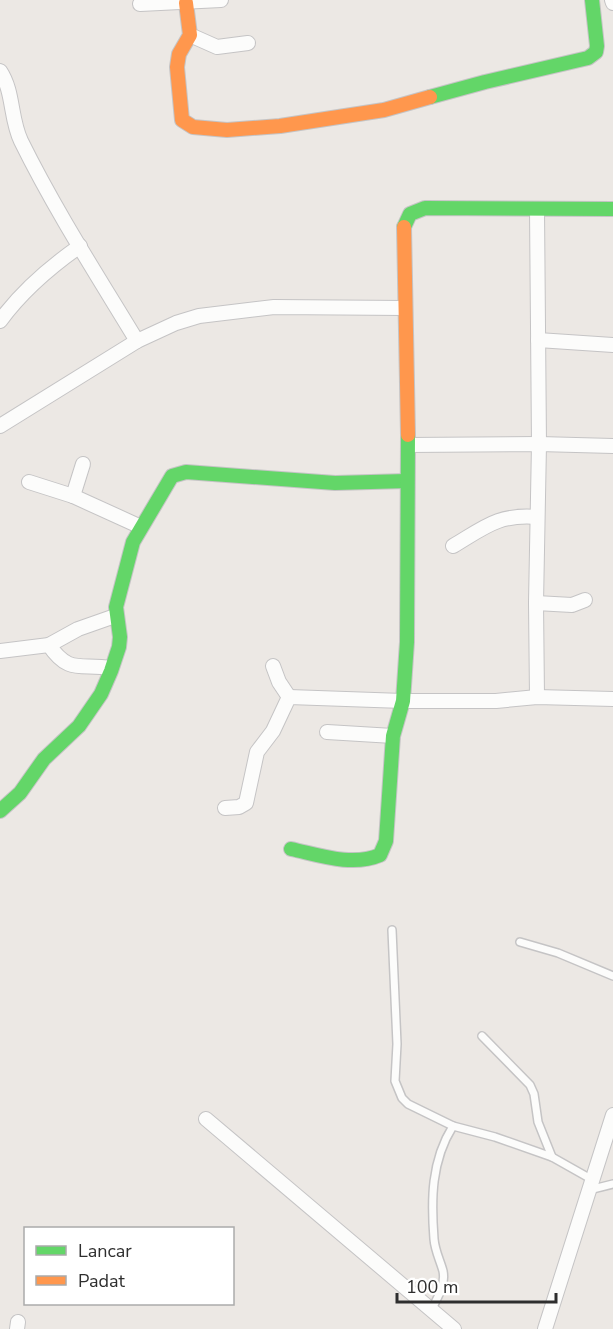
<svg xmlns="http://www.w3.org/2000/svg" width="613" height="1329" viewBox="0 0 613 1329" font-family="'Nunito Sans',sans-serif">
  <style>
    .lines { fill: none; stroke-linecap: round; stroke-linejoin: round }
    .lane-casing { stroke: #c5c4c5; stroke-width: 10 }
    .street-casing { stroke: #c5c4c5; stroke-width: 16 }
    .fast-casing { stroke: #c5c4c5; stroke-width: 16 }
    .slow-casing { stroke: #c5c4c5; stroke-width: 16 }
    .lane { stroke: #fcfcfb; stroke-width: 7 }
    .street { stroke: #fcfcfb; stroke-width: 14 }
    .fast { stroke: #63d668; stroke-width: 14 }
    .slow { stroke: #ff974d; stroke-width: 14 }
  </style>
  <rect width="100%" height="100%" fill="#ece8e4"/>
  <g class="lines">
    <defs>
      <g id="lane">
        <path d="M392,930l5,114 -2,37 7,17 6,6 45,22 42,11 57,20 39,22"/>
        <path d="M520,942l38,11 55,23"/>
        <path d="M482,1036l48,49 4,9 4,28 14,35"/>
        <path d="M589,1190l24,-6"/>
        <path d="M431,1311c6,-13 15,-26 12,-40 -3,-11 -8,-20 -9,-32 -3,-39 -3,-78 19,-113"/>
      </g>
      <g id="street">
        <path d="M612,0l1,3"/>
        <path d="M140,4l81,-4"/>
        <path d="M190,35l27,12 31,-4"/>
        <path d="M0,71c14,21 10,47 21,70 34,69 76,134 116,200"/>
        <path d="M537,210l2,234 -3,159 1,94"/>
        <path d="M0,321c22,-30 50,-54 80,-75"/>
        <path d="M538,340l75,5"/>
        <path d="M0,426l137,-85 39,-18 23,-7 75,-9 131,1"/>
        <path d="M408,445l131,-1 74,2"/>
        <path d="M29,482l44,14 68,31"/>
        <path d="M73,496l10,-32"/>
        <path d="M453,546c32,-19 45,-32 84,-29"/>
        <path d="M536,603l36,2 13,-5"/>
        <path d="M49,645c20,30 32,18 62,23"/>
        <path d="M0,651l49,-6 29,-16 37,-13"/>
        <path d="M273,666l6,16 10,15"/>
        <path d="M327,732l66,4"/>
        <path d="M225,808l14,-1 7,-4 11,-51 16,-21 16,-34 114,4h93l41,-4 76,2"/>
        <path d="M206,1119l248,210"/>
        <path d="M17,1329l1,-7"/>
        <path d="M545,1329l68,-214"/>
      </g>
      <g id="fast">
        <path d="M430,97l55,-15 103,-24 8,-6 1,-6 -5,-46"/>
        <path d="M404,227l6,-13 15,-6 188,1"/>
        <path d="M0,811l20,-18 24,-34 35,-33 22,-32 10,-23 8,-24 1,-10 -4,-30 17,-65 39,-66 14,-4 149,11 72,-2"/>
        <path d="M291,849c28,6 61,18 89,6l6,-14 7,-105 10,-35 4,-59 1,-207"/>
      </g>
      <g id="slow">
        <path d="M186,3l4,32 -11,19 -2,13 5,53 11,7 34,3 53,-4 104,-16 46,-13"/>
        <path d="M404,227l4,208"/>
      </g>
    </defs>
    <use href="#lane" class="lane-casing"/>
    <use href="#street" class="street-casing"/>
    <use href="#fast" class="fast-casing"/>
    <use href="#slow" class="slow-casing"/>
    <use href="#lane" class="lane"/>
    <use href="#street" class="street"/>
    <use href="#fast" class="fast"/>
    <use href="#slow" class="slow"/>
  </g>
  <rect x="24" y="1227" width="210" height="78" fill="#ffffff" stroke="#ababab" stroke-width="1.5"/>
  <rect x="36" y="1246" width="30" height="9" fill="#63d668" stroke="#ababab" stroke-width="1.5"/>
  <text x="78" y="1257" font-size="18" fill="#2e2e2e">Lancar</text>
  <rect x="36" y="1276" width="30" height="9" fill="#ff974d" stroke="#ababab" stroke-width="1.5"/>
  <text x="78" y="1287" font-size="18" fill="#2e2e2e">Padat</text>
  <path d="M397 1293v9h159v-9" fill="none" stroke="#2e2e2e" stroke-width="3"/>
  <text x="406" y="1293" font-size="18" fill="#2e2e2e" stroke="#ffffff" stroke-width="4.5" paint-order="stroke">100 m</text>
</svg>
